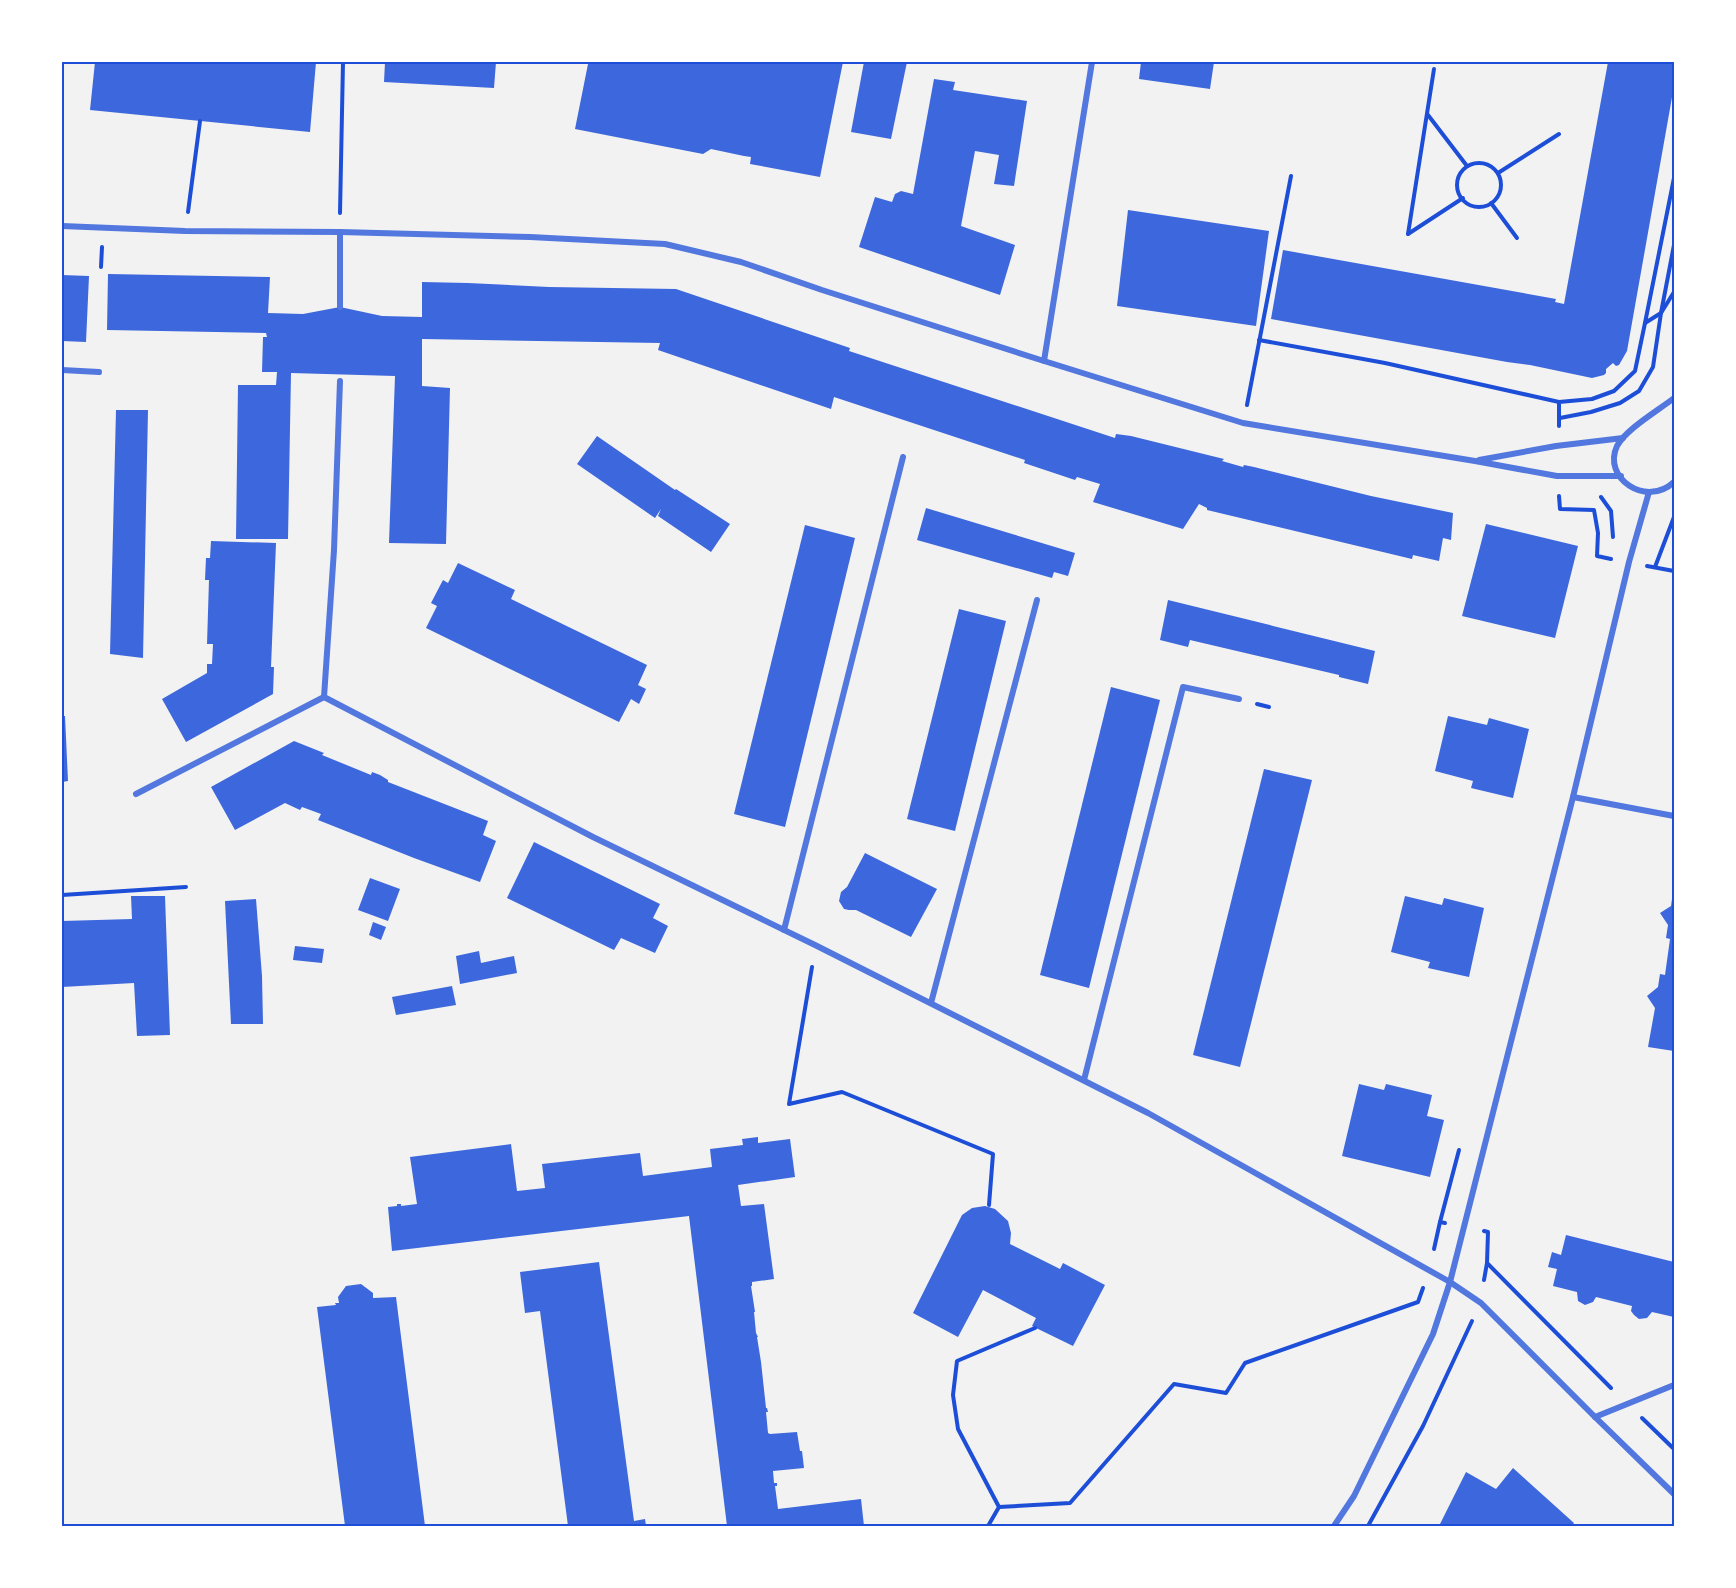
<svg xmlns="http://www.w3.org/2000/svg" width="1736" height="1588" viewBox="0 0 1736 1588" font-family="'Roboto Condensed',sans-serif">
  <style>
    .building { fill: #3d67dc }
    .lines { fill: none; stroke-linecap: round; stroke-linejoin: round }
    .path { stroke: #1d4ed8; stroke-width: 4 }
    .minor { stroke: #5277de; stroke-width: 6 }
    .neatline { fill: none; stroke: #1d4ed8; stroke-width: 2 }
  </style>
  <rect width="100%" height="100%" fill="#f2f2f2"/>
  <g class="building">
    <path d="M95,62h221l-6,70 -220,-22z"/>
    <path d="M385,62h111l-2,26 -110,-6z"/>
    <path d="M580,62h263l-23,115 -70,-13 1,-7 -7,-1 -33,-7 -8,5 -128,-25 13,-65z"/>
    <path d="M864,62h43l-16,77 -40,-7z"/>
    <path d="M1141,62h73l-4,27 -71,-10z"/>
    <path d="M1608,62h66v24l-47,265 -8,14 -3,1 -3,-3 -7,6v4l-2,2 -12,3 -62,-13 -23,-3 -236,-43 12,-69 273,49 -1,3 9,2z"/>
    <path d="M934,79l21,3 -2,8 74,11 -13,85 -20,-2 5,-29 -24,-4 -14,75 54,19 -15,50 -141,-48 16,-50 17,5 3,-8 6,-3 12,3z"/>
    <path d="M1128,210l141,21 -13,95 -139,-20z"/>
    <path d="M108,274l162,3 -2,36 35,1 37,-7 42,9 40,1v-35l46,1 81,4 127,2 174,59 -1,3 266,87 1,-4 15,2 93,23 -2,2 21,6 1,-2 10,2 117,29 82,17 -2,27 -8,-2 -4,23 -26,-6 -1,4 -205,-49v-2l-8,-4 -16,25 -90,-27 7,-18 -23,-7 -2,3 -51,-17 1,-3 -191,-63 -3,12 -173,-59 2,-7 -238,-4v47l28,2 -4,156 -57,-1 6,-167 -104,-3 -3,166h-52l2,-154h38l1,-13h-15l1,-35h4l-1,-4 -159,-3z"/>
    <path d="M62,275l27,1 -3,66 -24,-1z"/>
    <path d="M116,410h32l-5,248 -33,-4z"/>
    <path d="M597,436l78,54 1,-1 54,35 -19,28 -53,-36 3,-7 -6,9 -78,-54z"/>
    <path d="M926,508l149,45 -7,23 -14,-4 -2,6 -135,-38z"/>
    <path d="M1486,524l92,22 -23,92 -93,-22z"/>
    <path d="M805,525l50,13 -70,289 -51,-13z"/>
    <path d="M211,541l65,2 -5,124h3l-1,27 -87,48 -24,-43 45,-26v-9h5l1,-20h-6l2,-64h-4l1,-22h4z"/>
    <path d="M458,563l57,27 -4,9 136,66 -9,20 8,4 -7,15 -8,-5 -12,23 -193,-94 11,-22 -6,-3 12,-23 5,3z"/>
    <path d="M1168,600l207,51 -7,33 -29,-7v-2l-149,-35 -2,7 -28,-7z"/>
    <path d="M959,609l47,12 -51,210 -48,-12z"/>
    <path d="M1111,687l49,13 -71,288 -49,-13z"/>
    <path d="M62,716h3l3,65 -6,1z"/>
    <path d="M1448,716l39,9 2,-7 40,11 -16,69 -42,-10 2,-7 -38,-10z"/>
    <path d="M294,741l30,12 -2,2 49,20 1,-3 8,3 8,5v2l100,39 -5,14 13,6 -16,41 -66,-24 -96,-38 3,-6 -19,-7 -2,3 -15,-7 -50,27 -24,-43z"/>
    <path d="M1264,769l48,11 -72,287 -47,-12z"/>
    <path d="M534,842l126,62 -7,14 15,8 -13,27 -34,-15 -7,12 -107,-52z"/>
    <path d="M865,853l72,36 -26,48 -55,-27h-7l-5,-1 -5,-8 2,-9 6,-5z"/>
    <path d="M370,878l30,11 -12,32 -30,-11z"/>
    <path d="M1673,892h1v159l-26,-4 7,-39 -8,-12 11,-9 2,-13 5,1 5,-36 -4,-1 2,-13 -8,-12 11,-7z"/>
    <path d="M131,896h34l5,139 -33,1 -3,-53 -72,4v-66l70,-2z"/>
    <path d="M1405,896l37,9 2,-7 40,10 -15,69 -41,-9 2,-6 -39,-10z"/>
    <path d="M256,899l6,77 1,48h-32l-6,-123z"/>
    <path d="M373,922l13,5 -5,13 -12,-5z"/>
    <path d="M295,946l29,3 -2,14 -29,-3z"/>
    <path d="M479,951l2,12 33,-7 3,17 -57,11 -4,-28z"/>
    <path d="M452,986l4,19 -60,10 -4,-18z"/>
    <path d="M1359,1084l25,6 2,-6 46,11 -5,21 17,4 -14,57 -88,-21z"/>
    <path d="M758,1137v6l32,-4 5,38 -57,8 3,21 23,-2 10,75 -22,3v4h-1l4,26h-1l2,21 2,4h-1l4,25 5,46h1l1,4h-2l2,21 2,1 27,-2 3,19h2l2,17 -31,3 1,12h3v3h-2l3,23 83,-10 3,27h-137l-38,-310 -297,35 -4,-44 9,-1v-2h4v2l16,-2 -7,-47 101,-13 6,47 28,-3 -3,-24 98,-11 3,23 69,-9 -2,-18 33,-4 -1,-6z"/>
    <path d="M985,1206l10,3 13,12 3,12 -1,11 50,25 3,-6 42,22 -32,61 -41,-20 4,-8 -53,-28 -25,47 -45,-24 49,-98 10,-7z"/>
    <path d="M1566,1235l108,27v55l-22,-5 -5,6 -8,1 -5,-4 -3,-4 1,-5 -36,-9 -3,5 -8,3 -7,-4 -1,-9 -24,-6 4,-17 -9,-2 4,-15 9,3z"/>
    <path d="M599,1262l35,259 11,-2 1,7h-78l-28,-215 -15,2 -5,-41z"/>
    <path d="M361,1284l12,9v5l23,-1 29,229h-80l-28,-219 19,-2 -1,-2h4l-1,-6 8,-11z"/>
    <path d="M1513,1468l61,55 -2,3h-133l27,-54 30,17z"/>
  </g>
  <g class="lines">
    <g class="path">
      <path d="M1428,115l39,51"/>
      <circle cx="1479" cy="185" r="22"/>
      <path d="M1498,173l61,-39"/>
      <path d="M1674,178l-29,145 16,-10 13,-21"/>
      <path d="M1491,203l26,35"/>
      <path d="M188,212l12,-91"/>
      <path d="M340,213l3,-151"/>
      <path d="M1408,234l26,-165"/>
      <path d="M1408,234l55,-36"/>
      <path d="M101,267l1,-20"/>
      <path d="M1259,340l126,23 174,39"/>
      <path d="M1247,405l44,-229"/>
      <path d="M1560,418l31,-6 29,-9 19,-12 14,-24 8,-54 13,-68"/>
      <path d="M1559,426v-24l33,-3 22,-8 21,-20 10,-48"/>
      <path d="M1559,496l1,13 34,1 4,23 -1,23 14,3"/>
      <path d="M1601,497l10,14 2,26"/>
      <path d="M1647,566l27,5"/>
      <path d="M1655,567l19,-50"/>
      <path d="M1257,704l12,3"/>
      <path d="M62,895l124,-8"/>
      <path d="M812,967l-23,137 53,-12 151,62 -4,51"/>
      <path d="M1445,1223l-5,-1 19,-72"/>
      <path d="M1434,1249l6,-27"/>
      <path d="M1488,1264l123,124"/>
      <path d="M1484,1280l3,-17 1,-31 -4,-1"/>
      <path d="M1642,1418l32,31"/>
      <path d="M999,1507l71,-4 104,-119 52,9 19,-30 173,-61 5,-14"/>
      <path d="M988,1526l11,-19 -41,-78 -5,-34 4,-34 78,-33"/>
      <path d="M1368,1526l55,-100 49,-105"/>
    </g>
    <g class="minor">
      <path d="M62,226l123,5 155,1 190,5 135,7 76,18 81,28 222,71 199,62 232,38 82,15h64"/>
      <path d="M340,232v75"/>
      <path d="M1044,361l48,-299"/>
      <path d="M62,370l37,2"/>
      <path d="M340,381l-6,169 -10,147 269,140 222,108 333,168 302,169 31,21 114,114 79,77"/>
      <path d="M1674,398c-15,12 -48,31 -57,48 -15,32 29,62 57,36"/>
      <path d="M1479,460l77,-14 67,-8"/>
      <path d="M136,794l188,-97"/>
      <path d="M1573,797l101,19"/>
      <path d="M784,930l119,-473"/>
      <path d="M931,1003l106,-403"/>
      <path d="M1084,1080l99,-393 56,12"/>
      <path d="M1595,1417l79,-32"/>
      <path d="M1334,1526l20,-30 79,-162 17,-52 123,-485 56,-235 20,-70"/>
    </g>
  </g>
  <rect width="1736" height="1588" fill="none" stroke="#ffffff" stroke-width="126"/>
  <rect x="63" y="63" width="1610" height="1462" class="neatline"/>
</svg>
